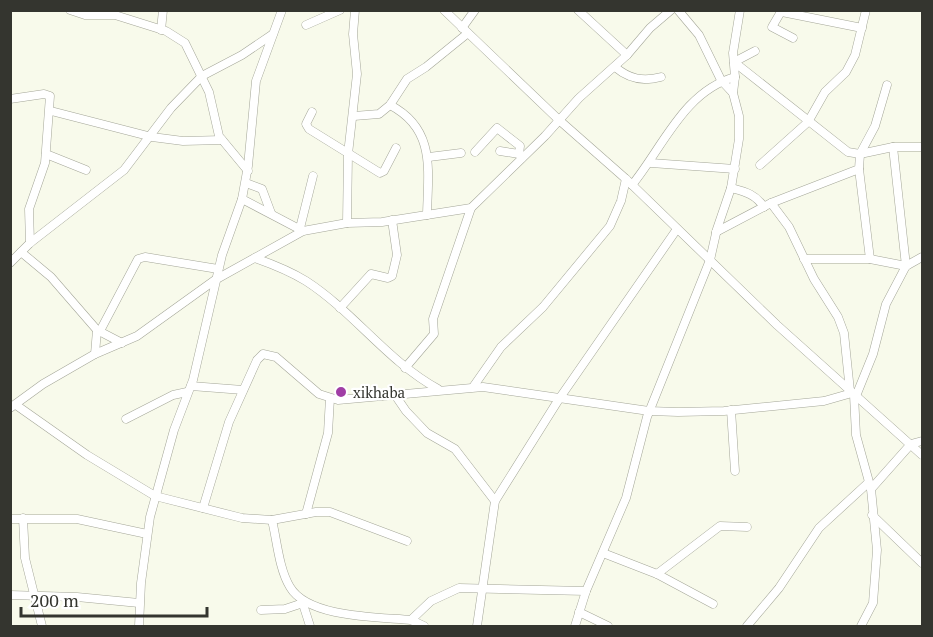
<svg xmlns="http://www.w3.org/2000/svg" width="933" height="637" viewBox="0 0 933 637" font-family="'PT Serif',serif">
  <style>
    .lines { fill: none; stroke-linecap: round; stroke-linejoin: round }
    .minor-casing { stroke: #a4a698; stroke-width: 9 }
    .minor { stroke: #fff; stroke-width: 8 }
    .poi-dot { fill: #a03ea5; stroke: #fff; stroke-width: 2 }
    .labels { text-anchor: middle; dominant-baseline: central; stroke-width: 4.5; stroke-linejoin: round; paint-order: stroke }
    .poi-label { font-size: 15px; fill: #34352f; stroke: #fff; text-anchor: start }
  </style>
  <rect width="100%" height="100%" fill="#f8faeb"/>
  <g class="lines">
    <defs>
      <g id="minor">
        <path d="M70,10l15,5h30l51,16 19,12 24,49 10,44 29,35"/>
        <path d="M444,10l115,110 67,59 151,146 145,130"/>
        <path d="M578,10l49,45"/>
        <path d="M678,10l21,25 22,45 12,13"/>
        <path d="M782,10l-10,17 21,11"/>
        <path d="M782,12l80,16"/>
        <path d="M306,25l34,-15"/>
        <path d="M462,28l13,-18"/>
        <path d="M161,30l2,-20"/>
        <path d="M755,51l-21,11 114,90 12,2 33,-7h29"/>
        <path d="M615,67c14,12 28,15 46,10"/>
        <path d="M10,99l34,-5 6,2 -5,67 -16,46 1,34"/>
        <path d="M390,105c46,24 38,65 37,110"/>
        <path d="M51,111l101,26 31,4 39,-1"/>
        <path d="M312,112l-6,12 3,5 71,44 4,-2 12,-23"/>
        <path d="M354,116l25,-2 11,-9 17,-26 19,-12 42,-34"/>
        <path d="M893,147l13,119"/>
        <path d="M500,151l19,3 3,4"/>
        <path d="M475,152l22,-24 23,18 -1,8"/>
        <path d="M46,154l40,16"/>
        <path d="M429,157l32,-4"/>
        <path d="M651,163l84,6"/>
        <path d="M760,165l48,-43 17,-30 21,-20 9,-17 11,-45"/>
        <path d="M859,169l11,90"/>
        <path d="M246,183l16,6 9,24"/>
        <path d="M632,185c31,-38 52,-94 103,-108"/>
        <path d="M731,188c15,4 24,6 33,19"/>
        <path d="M242,199l61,32"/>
        <path d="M771,203l18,24 25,52 24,38 6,16 6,58"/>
        <path d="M347,223l1,-69 9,-80 -4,-40 2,-24"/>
        <path d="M300,228l13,-52"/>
        <path d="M716,232l55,-29 88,-34 1,-15 15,-28 12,-41"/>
        <path d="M21,252l30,25 46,53 25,13"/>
        <path d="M255,258c17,6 35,13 51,23 48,31 81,80 132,108"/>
        <path d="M804,259h66l36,7"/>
        <path d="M10,263l20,-20 94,-73 47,-62 31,-32 40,-21 31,-21"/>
        <path d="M340,308l31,-34 17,4 4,-2 5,-21 -5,-35"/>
        <path d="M100,331l38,-72 7,-2 73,12"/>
        <path d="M95,354l42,-18 78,-56 88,-49 44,-8 35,-1 89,-14 74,-72 34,-38 48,-43 23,-27 21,-18"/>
        <path d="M405,368l29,-34 -1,-15 38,-111"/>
        <path d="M191,386l52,4"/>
        <path d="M473,387l28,-40 42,-40 67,-81 11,-25 5,-22"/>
        <path d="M395,395l11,16 21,22 28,16 40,52"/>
        <path d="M854,395l2,40 15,54 6,61 -4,53 -12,23"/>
        <path d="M856,396l17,-42 13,-50 20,-38 16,-9"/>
        <path d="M16,405l71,50 68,41 87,22 30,2 44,-8h14l77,29"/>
        <path d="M10,408l33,-24 52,-30 2,-24"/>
        <path d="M731,410l4,61"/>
        <path d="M126,419l47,-24 14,-3"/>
        <path d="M871,489l40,-45 11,-3"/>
        <path d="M203,508l26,-86 28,-62 6,-6 13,3 43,37 19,6 145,-13 166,24 29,1 46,-1 100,-10 28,-8"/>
        <path d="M306,514l22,-81 2,-35"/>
        <path d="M872,515l50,48"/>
        <path d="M23,518l2,40 17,68"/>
        <path d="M10,519h67l70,15"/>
        <path d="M272,520c5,21 7,49 18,67 18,31 89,30 121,33l13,6"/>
        <path d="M603,553l54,21 56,30"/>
        <path d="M657,574l63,-48 27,1"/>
        <path d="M10,595l67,2 62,6"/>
        <path d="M302,601l8,25"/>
        <path d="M261,610l24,-1 18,-6"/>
        <path d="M579,612l29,14"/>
        <path d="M411,620l20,-19 28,-13 127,3"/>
        <path d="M139,626l2,-43 9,-66 24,-87 19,-50 29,-125 20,-56 6,-33 8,-85 26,-71"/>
        <path d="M477,626l18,-125 64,-102 118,-170"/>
        <path d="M575,626l11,-35 40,-93 21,-81 63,-157 7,-31 14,-41 8,-49v-23l-6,-23 2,-16 -2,-24 7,-43"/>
        <path d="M747,626l32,-38 40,-60 49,-45"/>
      </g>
    </defs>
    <use href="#minor" class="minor-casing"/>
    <use href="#minor" class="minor"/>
  </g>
  <circle class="poi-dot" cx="341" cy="392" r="6"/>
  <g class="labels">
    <g class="poi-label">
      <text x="353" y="392">xikhaba</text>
    </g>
  </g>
  <rect width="933" height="637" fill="none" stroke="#34352f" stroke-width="24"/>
  <path d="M21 607v9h186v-9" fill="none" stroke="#34352f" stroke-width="3"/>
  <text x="30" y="607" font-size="18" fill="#34352f" stroke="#ffffff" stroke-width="4.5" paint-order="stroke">200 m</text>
</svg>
